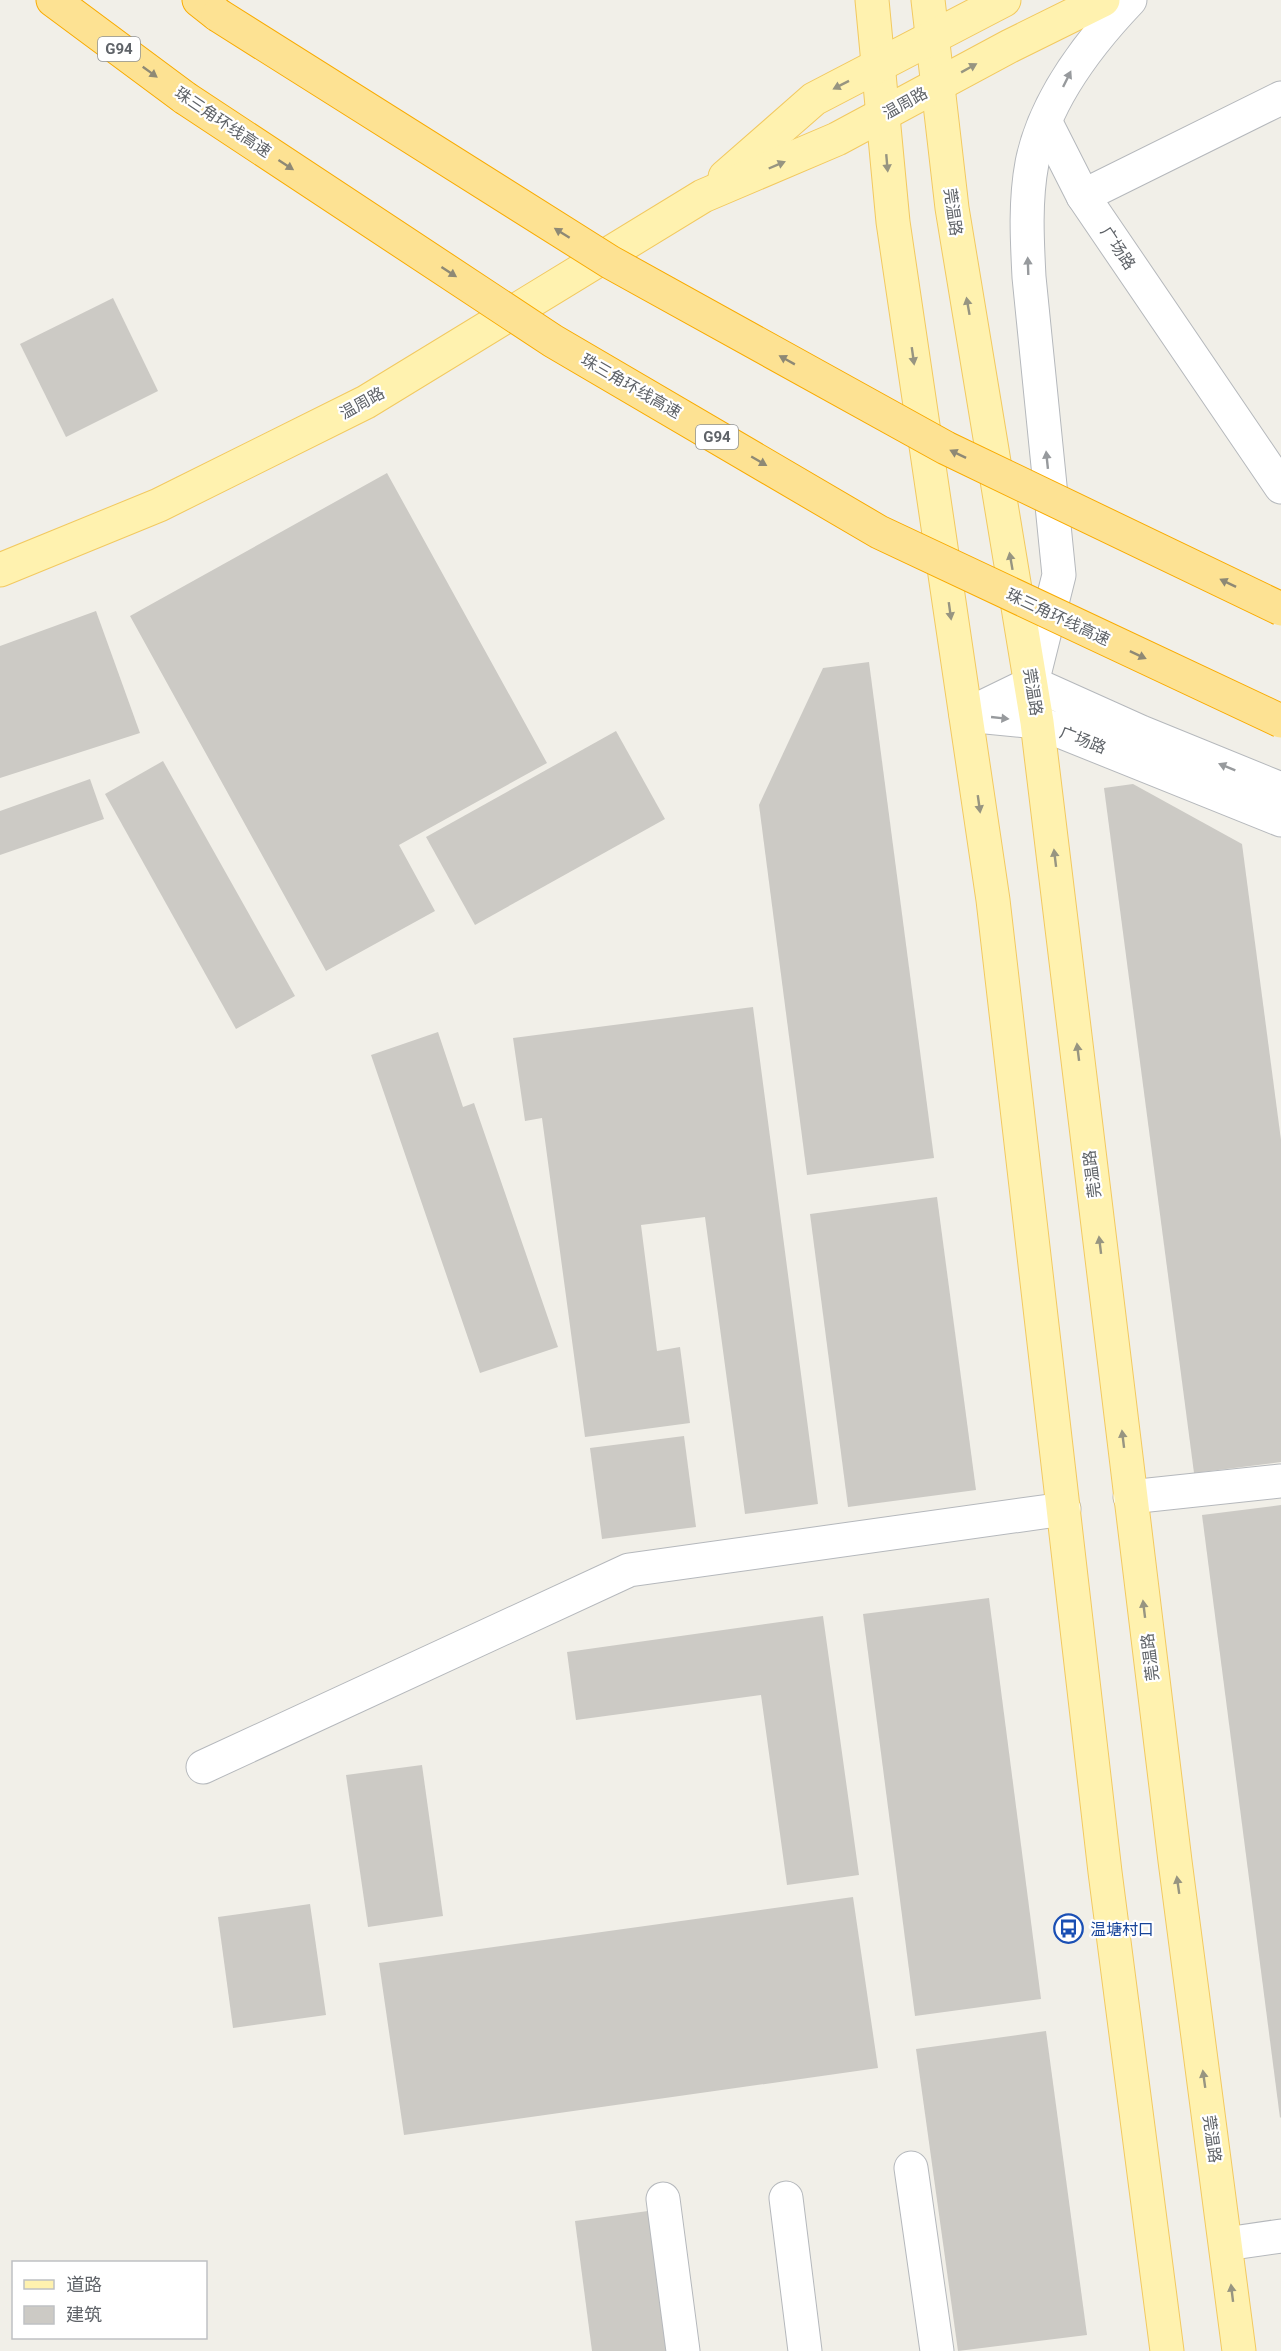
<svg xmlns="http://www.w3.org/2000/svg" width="1281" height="2351" viewBox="0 0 1281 2351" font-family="Roboto,'Noto Sans SC',sans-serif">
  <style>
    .building { fill: #cccac5 }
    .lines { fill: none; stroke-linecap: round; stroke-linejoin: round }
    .minor-casing { stroke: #b5b8bc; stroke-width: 35 }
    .major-casing { stroke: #f2c960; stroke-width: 35 }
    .highway-casing { stroke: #f9ab00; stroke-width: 35 }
    .minor { stroke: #fff; stroke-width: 33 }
    .major { stroke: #fff2af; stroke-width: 33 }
    .highway { stroke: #fde293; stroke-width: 33 }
    .highway-bridge-casing { stroke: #f9ab00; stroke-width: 35; stroke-linecap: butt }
    .highway-bridge { stroke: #fde293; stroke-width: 33 }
    .oneway { fill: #979581 }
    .oneway2 { fill: #8e8975 }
    .oneway3 { fill: #979a9d }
    .labels { text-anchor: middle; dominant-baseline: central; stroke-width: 4.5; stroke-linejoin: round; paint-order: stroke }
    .shield { fill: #fff; stroke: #8f9295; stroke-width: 1.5 }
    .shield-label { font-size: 15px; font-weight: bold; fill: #5f6368 }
    .street-label { font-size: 16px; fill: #5f6368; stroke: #fff }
    .transit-label { font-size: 16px; fill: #164399; stroke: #fff; text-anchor: start }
  </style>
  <rect width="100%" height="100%" fill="#f1efe8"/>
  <g class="building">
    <path d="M113,298l45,93 -92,46 -46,-93z"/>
    <path d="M387,473l160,290 -148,82 36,66 -109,60 -196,-355z"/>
    <path d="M96,611l44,122 -140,45v-132z"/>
    <path d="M869,662l65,496 -127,17 -48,-370 64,-137z"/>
    <path d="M616,731l49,88 -190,106 -49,-88z"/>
    <path d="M163,761l132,235 -59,33 -131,-235z"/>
    <path d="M90,779l14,40 -104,36v-44z"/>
    <path d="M1133,784l109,60 39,296v322l-87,11 -90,-685z"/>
    <path d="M753,1007l65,497 -73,10 -40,-297 -64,8 16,126 23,-4 10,76 -105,14 -43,-319 -17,3 -12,-83z"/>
    <path d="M438,1032l25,75 11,-4 84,244 -78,26 -109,-318z"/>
    <path d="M937,1197l39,293 -128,17 -38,-293z"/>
    <path d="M684,1436l12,91 -94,12 -12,-91z"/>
    <path d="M1281,1505v612l-1,1 -78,-603z"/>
    <path d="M989,1598l52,401 -126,17 -52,-402z"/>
    <path d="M823,1616l36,259 -72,10 -26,-190 -185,25 -9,-68z"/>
    <path d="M422,1765l21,151 -75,11 -22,-152z"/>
    <path d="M853,1897l25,171 -474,67 -25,-172z"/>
    <path d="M310,1904l16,111 -93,13 -15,-111z"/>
    <path d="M1046,2031l41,304 -129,16 -42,-302z"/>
    <path d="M648,2211l18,140h-74l-17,-130z"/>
  </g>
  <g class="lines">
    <defs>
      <g id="minor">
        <path d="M1046,123l37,73 198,291"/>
        <path d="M1083,196l198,-98"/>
        <path d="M1032,683l27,-108 -30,-298c-2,-38 -4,-77 3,-114 12,-61 57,-120 98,-163"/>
        <path d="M1281,789l-140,-57 -109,-49 -66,32 71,7 244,98"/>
        <path d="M1130,1497l151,-16"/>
        <path d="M203,1767l426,-197 435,-61"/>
        <path d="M911,2168l26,183"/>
        <path d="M786,2198l19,153"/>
        <path d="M663,2199l20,152"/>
        <path d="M1226,2244l55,-8"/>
      </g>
      <g id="major">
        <path d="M872,0l21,222 100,678 112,972 62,479"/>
        <path d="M928,0l24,208 85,514 138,1139 64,490"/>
        <path d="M725,177l89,-78 190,-99"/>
        <path d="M0,570l159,-65 207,-103 337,-206 134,-57 173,-93 93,-46"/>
      </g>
      <g id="highway">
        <path d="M53,0l132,98"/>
        <path d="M199,0l19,15"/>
      </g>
    </defs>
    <use href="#minor" class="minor-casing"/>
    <use href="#major" class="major-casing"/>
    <use href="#highway" class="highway-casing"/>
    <use href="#minor" class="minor"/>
    <use href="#major" class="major"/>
    <use href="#highway" class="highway"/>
    <defs>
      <g id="highway-bridge">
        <path d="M218,15l392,247 336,186 335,161"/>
        <path d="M185,98l368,243 326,191 402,189"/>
      </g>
    </defs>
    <use href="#highway-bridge" class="highway-bridge-casing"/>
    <use href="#highway-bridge" class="highway-bridge"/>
  </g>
  <defs><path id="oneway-solid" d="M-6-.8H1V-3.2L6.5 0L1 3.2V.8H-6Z" transform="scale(1.5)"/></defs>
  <g class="oneway">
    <use href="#oneway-solid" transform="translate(969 68) rotate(-29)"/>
    <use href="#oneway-solid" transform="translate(841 85) rotate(153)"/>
    <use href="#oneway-solid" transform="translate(887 163) rotate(85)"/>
    <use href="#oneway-solid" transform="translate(777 165) rotate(-23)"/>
    <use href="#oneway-solid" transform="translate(968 306) rotate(-100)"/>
    <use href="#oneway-solid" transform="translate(913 356) rotate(82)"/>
    <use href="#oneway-solid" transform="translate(1011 561) rotate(-100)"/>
    <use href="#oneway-solid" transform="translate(950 611) rotate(82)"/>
    <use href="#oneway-solid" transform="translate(979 804) rotate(82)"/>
    <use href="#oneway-solid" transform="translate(1055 858) rotate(-97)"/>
    <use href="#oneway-solid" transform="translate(1078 1052) rotate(-97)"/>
    <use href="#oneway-solid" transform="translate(1100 1245) rotate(-97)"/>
    <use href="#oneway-solid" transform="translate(1123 1439) rotate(-97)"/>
    <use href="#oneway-solid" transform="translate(1144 1609) rotate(-97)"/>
    <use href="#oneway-solid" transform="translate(1178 1885) rotate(-98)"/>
    <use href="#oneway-solid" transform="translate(1204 2079) rotate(-98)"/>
    <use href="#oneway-solid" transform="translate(1232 2293) rotate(-97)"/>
  </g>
  <g class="oneway2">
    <use href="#oneway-solid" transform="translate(150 72) rotate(36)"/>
    <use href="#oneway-solid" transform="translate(286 165) rotate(33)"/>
    <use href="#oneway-solid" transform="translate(562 233) rotate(-148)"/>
    <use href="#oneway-solid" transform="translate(449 272) rotate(33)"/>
    <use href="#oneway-solid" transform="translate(787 360) rotate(-151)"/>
    <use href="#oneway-solid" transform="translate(958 454) rotate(-154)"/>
    <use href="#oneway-solid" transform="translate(759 461) rotate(30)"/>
    <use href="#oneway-solid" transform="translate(1228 583) rotate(-154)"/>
    <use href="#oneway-solid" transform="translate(1138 655) rotate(25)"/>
  </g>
  <g class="oneway3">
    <use href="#oneway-solid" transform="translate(1067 79) rotate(-64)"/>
    <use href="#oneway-solid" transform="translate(1028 266) rotate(-92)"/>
    <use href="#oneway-solid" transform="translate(1047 460) rotate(-96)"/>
    <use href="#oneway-solid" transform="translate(1000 718) rotate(6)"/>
    <use href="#oneway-solid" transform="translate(1227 767) rotate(-158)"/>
  </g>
  <defs>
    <symbol id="bus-ring" viewBox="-11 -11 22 22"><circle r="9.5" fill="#fff" stroke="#1a4fb4" stroke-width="1.5"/><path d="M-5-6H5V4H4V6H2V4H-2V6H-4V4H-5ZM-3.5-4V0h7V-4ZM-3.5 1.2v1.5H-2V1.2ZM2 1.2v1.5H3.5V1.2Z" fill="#1a4fb4"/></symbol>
  </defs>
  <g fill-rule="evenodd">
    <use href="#bus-ring" x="1052" y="1912" width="33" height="33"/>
  </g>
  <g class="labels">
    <g class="shield">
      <rect x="98" y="37" width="42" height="24" rx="4.5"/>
      <rect x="696" y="425" width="42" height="24" rx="4.5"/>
    </g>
    <g class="shield-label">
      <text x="119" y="49">G94</text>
      <text x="717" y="437">G94</text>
    </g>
    <g class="street-label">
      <text transform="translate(905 103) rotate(-29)">温周路</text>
      <text transform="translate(223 122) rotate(34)">珠三角环线高速</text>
      <text transform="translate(953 212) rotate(82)">莞温路</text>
      <text transform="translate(1118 248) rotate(56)">广场路</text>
      <text transform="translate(631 386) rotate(30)">珠三角环线高速</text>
      <text transform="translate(362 403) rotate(-29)">温周路</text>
      <text transform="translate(1058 617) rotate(25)">珠三角环线高速</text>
      <text transform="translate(1033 692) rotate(81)">莞温路</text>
      <text transform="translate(1083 740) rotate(21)">广场路</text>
      <text transform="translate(1092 1174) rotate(-97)">莞温路</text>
      <text transform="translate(1150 1657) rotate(-97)">莞温路</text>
      <text transform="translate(1212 2139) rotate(82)">莞温路</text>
    </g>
    <g class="transit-label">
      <text x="1090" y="1929">温塘村口</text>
    </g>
  </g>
  <rect x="12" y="2261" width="195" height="78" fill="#ffffff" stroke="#bfc1c3" stroke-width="1.5"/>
  <rect x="24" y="2280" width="30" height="9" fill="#fff2af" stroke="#bfc1c3" stroke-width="1.5"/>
  <text x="66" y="2291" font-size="18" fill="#5f6368">道路</text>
  <rect x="24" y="2306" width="30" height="18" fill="#cccac5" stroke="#bfc1c3" stroke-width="1.5"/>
  <text x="66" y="2321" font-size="18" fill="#5f6368">建筑</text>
</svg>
